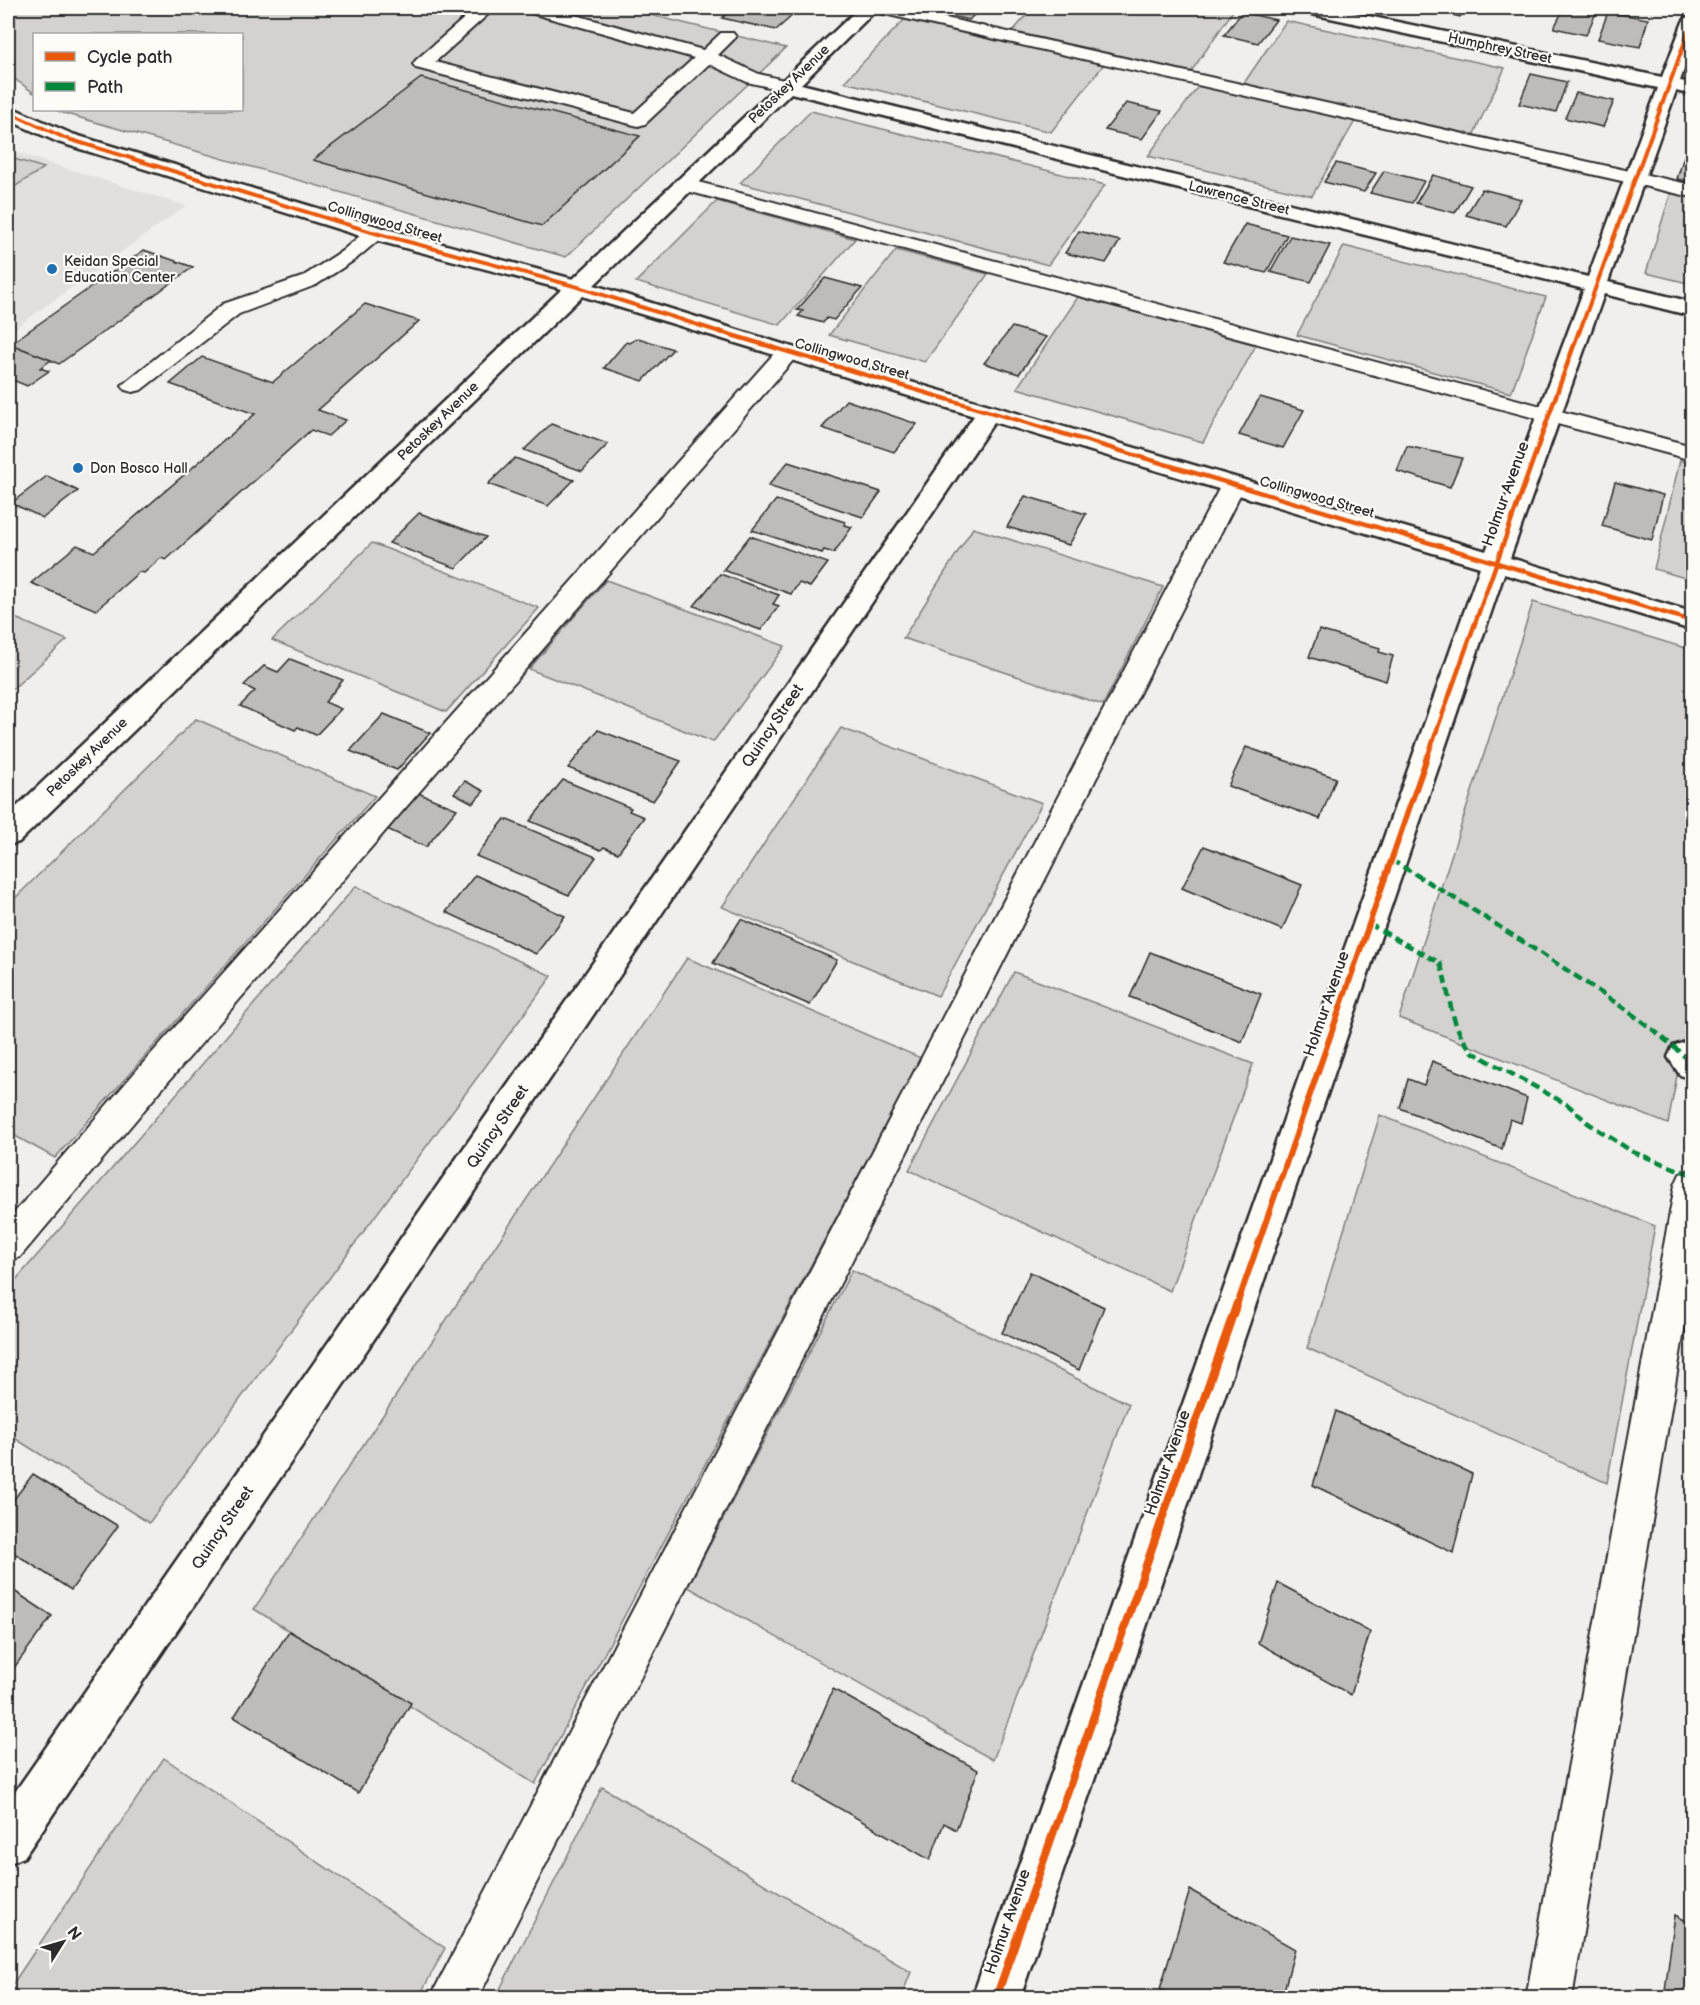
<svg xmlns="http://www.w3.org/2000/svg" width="1700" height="2005" viewBox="0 0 1700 2005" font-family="'Balsamiq Sans',sans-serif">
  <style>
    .built { fill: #e1e0dc }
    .green { fill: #d3d2cf; stroke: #7f7e7d; stroke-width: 1.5 }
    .building { fill: #bdbcb8; stroke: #2b2b2b; stroke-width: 1.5 }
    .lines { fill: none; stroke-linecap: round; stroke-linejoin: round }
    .lane-casing { stroke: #2b2b2b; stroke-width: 4 }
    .street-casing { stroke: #2b2b2b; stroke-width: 5 }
    .lane { fill: #fdfcf7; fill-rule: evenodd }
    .street { fill: #fdfcf7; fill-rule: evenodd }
    .quiet { stroke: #00873e; stroke-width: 4.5; stroke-dasharray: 9 4.5; stroke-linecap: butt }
    .cycleway-far3-casing { stroke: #fdfcf7; stroke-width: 6 }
    .cycleway-far2-casing { stroke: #fdfcf7; stroke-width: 8 }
    .cycleway-far1-casing { stroke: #fdfcf7; stroke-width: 10 }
    .cycleway-casing { stroke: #fdfcf7; stroke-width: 11 }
    .cycleway-far3 { stroke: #e8590c; stroke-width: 4 }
    .cycleway-far2 { stroke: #e8590c; stroke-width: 4.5 }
    .cycleway-far1 { stroke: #e8590c; stroke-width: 6 }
    .cycleway { stroke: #e8590c; stroke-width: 8 }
    .poi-dot { fill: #1f6fb2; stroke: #fdfcf7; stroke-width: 2 }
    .labels { text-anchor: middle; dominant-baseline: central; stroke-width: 4.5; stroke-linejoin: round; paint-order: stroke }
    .far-street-label { font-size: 14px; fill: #2b2b2b; stroke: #fdfcf7 }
    .far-poi-label { font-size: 14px; fill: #2b2b2b; stroke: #fdfcf7; text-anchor: start }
    .street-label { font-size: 16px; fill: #2b2b2b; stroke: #fdfcf7 }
  </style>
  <rect width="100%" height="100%" fill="#f0efeb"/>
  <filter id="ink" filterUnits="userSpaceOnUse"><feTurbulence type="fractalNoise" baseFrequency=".0167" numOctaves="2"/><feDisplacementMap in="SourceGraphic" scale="12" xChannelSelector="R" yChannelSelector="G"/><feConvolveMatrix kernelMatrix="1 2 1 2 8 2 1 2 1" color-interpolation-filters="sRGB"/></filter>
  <g filter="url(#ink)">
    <path class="built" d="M8,150l178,56 -178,127z"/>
    <g class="green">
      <path d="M8,8h614l164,40 -220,209 -506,-145 -3,-2h185v-76h-208v59l-26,-19z"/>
      <path d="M1033,8h202l-44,64 -180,-39z"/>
      <path d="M906,18l199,45 -54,69 -207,-50z"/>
      <path d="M1286,21l219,47 -33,70 -230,-52z"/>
      <path d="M1199,85l156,36 -43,75 -164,-40z"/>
      <path d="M811,111l294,74 -57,80 -308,-82z"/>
      <path d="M8,157l36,11 -36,23z"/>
      <path d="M1671,192l21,5v87l-46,-11z"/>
      <path d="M717,201l138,38 -75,86 -144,-43z"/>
      <path d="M1344,246l202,51 -35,96 -214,-58z"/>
      <path d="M896,250l92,24 -63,88 -96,-27z"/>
      <path d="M1078,297l178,48 -53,97 -186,-54z"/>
      <path d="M1680,460l12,4v116l-38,-11z"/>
      <path d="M973,528l190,59 -60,118 -200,-67z"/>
      <path d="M372,543l167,65 -93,104 -174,-72z"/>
      <path d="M606,580l179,66 -72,96 -184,-73z"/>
      <path d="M1533,602l159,48v346l-24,128 -269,-106z"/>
      <path d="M8,615l59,25 -59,53z"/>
      <path d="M196,719l179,77 -320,362 -47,-26v-227z"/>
      <path d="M841,728l201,75 -104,193 -216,-89z"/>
      <path d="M356,886l196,90 -403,547 -141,-89v-145z"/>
      <path d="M687,958l234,100 -386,726 -281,-175z"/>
      <path d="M1014,972l239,92 -83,227 -261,-121z"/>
      <path d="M1380,1115l275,111 -48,257 -300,-135z"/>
      <path d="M852,1270l277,134 -136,356 -305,-173z"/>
      <path d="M164,1758l281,190 -26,49h-411v-6z"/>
      <path d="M602,1787l309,185 -10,25h-405z"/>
    </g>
    <g class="building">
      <path d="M733,8h68l-25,22 -54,-12z"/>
      <path d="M915,8h66l-12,12z"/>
      <path d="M1425,8h41l-6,9z"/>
      <path d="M1564,8l33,3 -11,24 -32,-7z"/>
      <path d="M1242,12l34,8 -18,23 -34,-8z"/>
      <path d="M1608,12l40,7 -8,28 -42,-8z"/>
      <path d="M1531,74l36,8 -11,30 -37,-8z"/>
      <path d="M421,78l219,58 -98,90 -229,-66z"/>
      <path d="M1576,93l38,8 -11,26 -38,-9z"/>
      <path d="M1126,103l36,8 -20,28 -37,-9z"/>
      <path d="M1692,130v52l-15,-3z"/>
      <path d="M1336,163l40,10 -12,19 -40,-10z"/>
      <path d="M1384,171l40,10 -12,22 -42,-10z"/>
      <path d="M1433,175l38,11 -16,27 -39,-10z"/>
      <path d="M1482,189l39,10 -15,27 -40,-11z"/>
      <path d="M1245,224l42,11 -21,38 -43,-11z"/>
      <path d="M1079,231l41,10 -14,22 -41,-10z"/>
      <path d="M1290,236l40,9 -19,37 -41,-10z"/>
      <path d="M144,250l49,17 -134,97 -49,-20z"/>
      <path d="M825,278l37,10 -28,32 -7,-2 -4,5 -25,-7 5,-5 -6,-1z"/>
      <path d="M365,304l54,17 -101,89 28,10 -18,16 -17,-6 -145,130 -5,-2 -17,15 -5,-1 -43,38 -65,-27 46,-38 17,7 161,-138 -85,-30 32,-27 71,25z"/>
      <path d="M1012,327l34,10 -27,37 -35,-11z"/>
      <path d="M638,338l35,11 -30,32 -39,-13 22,-26 3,1z"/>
      <path d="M10,344l41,16 -11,8 9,3 -22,15 -19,-8v-32z"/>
      <path d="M1260,397l44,13 -21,38 -44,-13z"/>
      <path d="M846,400l71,24 -23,28 -72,-24z"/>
      <path d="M551,424l57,20 -26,27 -58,-21z"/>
      <path d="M1407,446l55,12 -12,29 -53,-16z"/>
      <path d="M515,458l59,22 -26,26 -60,-22z"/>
      <path d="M788,462l93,30 -18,25 -95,-31z"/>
      <path d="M47,476l31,15 -35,27 -32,-15z"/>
      <path d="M1615,482l48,13 -11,45 -50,-14z"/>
      <path d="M1025,496l61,18 -17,31 -62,-18z"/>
      <path d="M776,500l69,22 -1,3 8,2 -18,26 -10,-3 -2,3 -70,-23z"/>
      <path d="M419,513l67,24 -30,31 -67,-25z"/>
      <path d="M750,536l78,27 -18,24 -11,-4 -8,11 -68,-24z"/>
      <path d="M720,574l59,21 -6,9 6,2 -18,24 -67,-24z"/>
      <path d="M1319,630l61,18 -1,4 14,4 -7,25 -77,-24z"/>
      <path d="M290,659l53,21 -18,22 16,7 -25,26 -18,-8 -3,3 -55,-24 15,-15 -11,-6 20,-19 14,6z"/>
      <path d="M384,714l46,19 -33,37 -47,-19z"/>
      <path d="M598,730l83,31 -28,40 -85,-33z"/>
      <path d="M1246,747l90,31 -16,41 -92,-33z"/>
      <path d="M563,780l68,28 -2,3 15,6 -26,36 -14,-6 -3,3 -71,-29z"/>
      <path d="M465,781l19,10 -11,12 -19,-10z"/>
      <path d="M418,793l39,16 -31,38 -39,-18z"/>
      <path d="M505,819l91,38 -27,38 -93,-39z"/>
      <path d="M1204,846l98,39 -20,45 -100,-42z"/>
      <path d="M475,875l90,41 -29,38 -90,-42z"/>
      <path d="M741,919l96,41 -27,45 -97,-42z"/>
      <path d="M1150,952l111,42 -19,48 -112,-45z"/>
      <path d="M1432,1061l95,37 -6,25 -11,-4 -8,30 -102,-41 8,-29 16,6z"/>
      <path d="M1030,1272l74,35 -25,63 -77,-37z"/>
      <path d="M1336,1411l136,63 -19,79 -140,-68z"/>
      <path d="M33,1474l85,52 -47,64 -63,-41v-42z"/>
      <path d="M1278,1583l92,49 -19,63 -93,-52z"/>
      <path d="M8,1587l44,29 -44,60z"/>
      <path d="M289,1631l122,72 -53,90 -124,-76z"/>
      <path d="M833,1689l145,81 -22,60 -12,-7 -14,37 -137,-78z"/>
      <path d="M1190,1890l105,59 -13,49h-107l-15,-9z"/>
      <path d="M1675,1915l17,9v74h-28z"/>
    </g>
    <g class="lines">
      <defs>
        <g id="lane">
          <path d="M476,8h19l-60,54 199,51 60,-55 -167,-46 -3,-4h26l153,42 18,-17h12l3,4 -18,18 41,19 33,8 3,4 -3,4 -6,1 -39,-9 -38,-18 -64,60 -7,2 -222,-58 -3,-4 3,-4z"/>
          <path d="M871,8h30l791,177v12l-812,-184 -6,-1z"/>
          <path d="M683,178l1009,268v14l-1016,-272 -3,-4 3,-4z"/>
          <path d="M375,227l7,2 3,4 -3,4 -26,22 -40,26 -77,29 -98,76 -8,2 -8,-2 -3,-5 101,-81 79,-27 40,-26 26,-22z"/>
          <path d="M787,346l8,2 3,5 -3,5 -634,732 -141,167 -12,4v-41l129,-150 642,-722z"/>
          <path d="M1233,477l8,2 4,6 -767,1513h-48l791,-1513 4,-6z"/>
          <path d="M1692,1169v114l-120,715h-46l149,-813 5,-11z"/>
        </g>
        <g id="street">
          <path d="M859,8h19l-77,76 787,193 70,-189 -351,-75 -6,-1 -3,-4h32l332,69 21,-55 3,-4 6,-1v29l-12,35 12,2v12l-16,-4 -68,191 84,20v14l-88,-22 -94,264 182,54v18l-188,-56 -484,1424h-48l508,-1431 -486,-145 -970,1435 -16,7v-62l966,-1386 -392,-120 -563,546 -11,3v-30l554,-526 -195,-51 -309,-96 -50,-22v-14l64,28 311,94 190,51zM791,93l793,196 -98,262 -691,-203 -201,-63z"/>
          <path d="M1685,1042l7,3v34l-12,-4 -12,-18 5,-11z"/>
        </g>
      </defs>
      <use href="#lane" class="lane-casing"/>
      <use href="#street" class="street-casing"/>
      <use href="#lane" class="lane"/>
      <use href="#street" class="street"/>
      <g class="quiet">
        <path d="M1391,860c57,33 112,69 168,105 44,29 87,56 126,92"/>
        <path d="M1369,924l71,39c11,32 9,65 34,90l94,52 20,18 45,29 59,23"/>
      </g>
      <defs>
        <g id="cycleway-far3">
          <path d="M8,112l57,26 310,95 203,54 145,46"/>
          <path d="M1579,333l113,-311"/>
        </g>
        <g id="cycleway-far2">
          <path d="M718,331l974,290"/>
          <path d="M1427,758l152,-427"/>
        </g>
        <path id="cycleway-far1" d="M1237,1305l190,-548"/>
        <path id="cycleway" d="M996,1998l241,-695"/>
      </defs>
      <use href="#cycleway-far3" class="cycleway-far3-casing"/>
      <use href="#cycleway-far2" class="cycleway-far2-casing"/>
      <use href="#cycleway-far1" class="cycleway-far1-casing"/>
      <use href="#cycleway" class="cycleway-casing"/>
      <use href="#cycleway-far3" class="cycleway-far3"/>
      <use href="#cycleway-far2" class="cycleway-far2"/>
      <use href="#cycleway-far1" class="cycleway-far1"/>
      <use href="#cycleway" class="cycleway"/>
    </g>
  </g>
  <g class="poi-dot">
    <circle cx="52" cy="269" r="6"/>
    <circle cx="78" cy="468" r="6"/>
  </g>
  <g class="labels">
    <g class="far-street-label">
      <text transform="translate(1500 48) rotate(12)">Humphrey Street</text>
      <text transform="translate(789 84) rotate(-44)">Petoskey Avenue</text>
      <text transform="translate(1239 198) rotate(14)">Lawrence Street</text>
      <text transform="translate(385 222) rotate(16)">Collingwood Street</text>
      <text transform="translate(852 359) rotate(16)">Collingwood Street</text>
      <text transform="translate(438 421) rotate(-44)">Petoskey Avenue</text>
      <text transform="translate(1317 497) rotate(16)">Collingwood Street</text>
      <text transform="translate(87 757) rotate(-44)">Petoskey Avenue</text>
    </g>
    <g class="far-poi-label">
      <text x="64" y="261">Keidan Special<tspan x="64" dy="16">Education Center</tspan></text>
      <text x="90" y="468">Don Bosco Hall</text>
    </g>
    <g class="street-label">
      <text transform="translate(1506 494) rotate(-70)">Holmur Avenue</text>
      <text transform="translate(773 726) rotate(-56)">Quincy Street</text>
      <text transform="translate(1327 1004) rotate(-71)">Holmur Avenue</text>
      <text transform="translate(498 1127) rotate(-56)">Quincy Street</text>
      <text transform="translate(1168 1463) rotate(-71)">Holmur Avenue</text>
      <text transform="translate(223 1528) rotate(-56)">Quincy Street</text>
      <text transform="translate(1008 1922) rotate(-71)">Holmur Avenue</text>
    </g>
  </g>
  <rect width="1700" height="2005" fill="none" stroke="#fdfcf7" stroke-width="30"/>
  <rect x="15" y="15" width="1670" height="1975" fill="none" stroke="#2b2b2b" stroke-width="2" filter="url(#ink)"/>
  <rect x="33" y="33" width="210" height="78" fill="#fdfcf7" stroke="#a9a8a5" stroke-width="1.5"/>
  <rect x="45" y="52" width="30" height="9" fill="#e8590c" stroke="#a9a8a5" stroke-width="1.5"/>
  <text x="87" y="63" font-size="18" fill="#2b2b2b">Cycle path</text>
  <rect x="45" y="82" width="30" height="9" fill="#00873e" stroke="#a9a8a5" stroke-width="1.5"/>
  <text x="87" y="93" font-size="18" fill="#2b2b2b">Path</text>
  <g transform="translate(63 1942) rotate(53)" stroke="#fdfcf7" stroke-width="4.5" paint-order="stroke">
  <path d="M0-4.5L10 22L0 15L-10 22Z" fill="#2b2b2b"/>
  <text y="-9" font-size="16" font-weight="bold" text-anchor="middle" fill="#2b2b2b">N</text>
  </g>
</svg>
